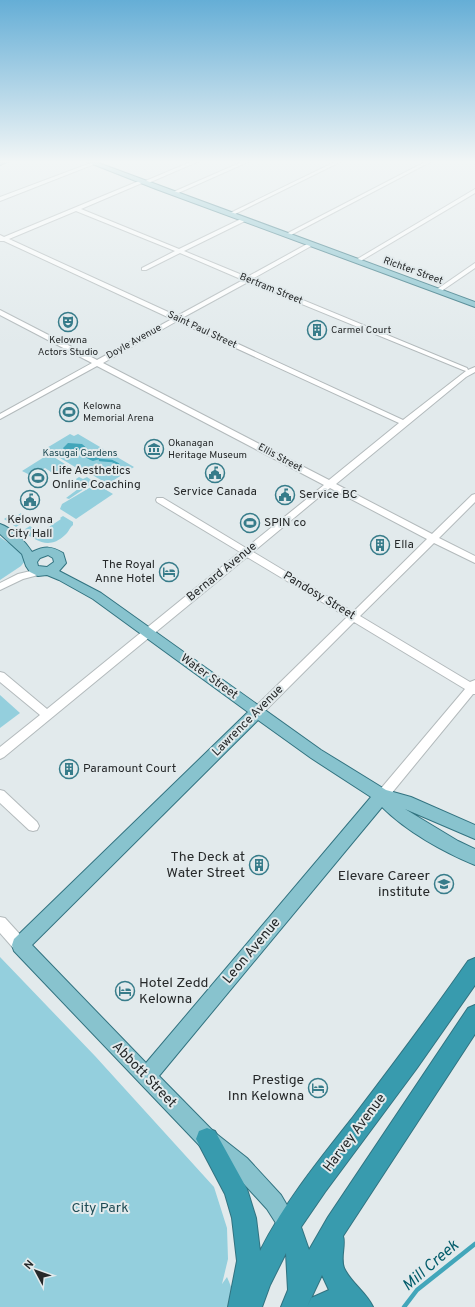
<svg xmlns="http://www.w3.org/2000/svg" width="475" height="1307" viewBox="0 0 475 1307" font-family="Overpass,sans-serif">
  <style>
    .green { fill: #94cfdd }
    .water { fill: #42a6ba }
    .lines { fill: none; stroke-linecap: round; stroke-linejoin: round }
    .stream-far1 { stroke: #42a6ba; stroke-width: 2.5 }
    .stream { stroke: #42a6ba; stroke-width: 4.5 }
    .minor-casing { stroke: #b3babc; stroke-width: 2 }
    .major-casing { stroke: #327380; stroke-width: 2 }
    .highway-casing { stroke: #327380; stroke-width: 2 }
    .minor { fill: #fff; fill-rule: evenodd }
    .major { fill: #88c3ce; fill-rule: evenodd }
    .highway { fill: #389bae; fill-rule: evenodd }
    .labels { text-anchor: middle; dominant-baseline: central; stroke-width: 4; stroke-linejoin: round; paint-order: stroke }
    .far-street-label { font-size: 10px; fill: #26292a; stroke: #e2eaec }
    .far-poi-label { font-size: 10px; fill: #26292a; stroke: #e2eaec; text-anchor: start }
    .far-park-label { font-size: 10px; fill: #1e4a53; stroke: #e2eaec }
    .poi-label { font-size: 12px; fill: #26292a; stroke: #e2eaec; text-anchor: start }
    .street-label { font-size: 12px; fill: #26292a; stroke: #e2eaec }
    .near-poi-label { font-size: 14px; fill: #26292a; stroke: #e2eaec; text-anchor: end }
    .near-street-label { font-size: 14px; fill: #26292a; stroke: #e2eaec }
    .near-park-label { font-size: 14px; fill: #1e4a53; stroke: #e2eaec }
    .near-water-label { font-size: 16px; font-style: italic; fill: #035c6b; stroke: #e2eaec }
  </style>
  <rect width="100%" height="100%" fill="#e2eaec"/>
  <g class="green">
    <path d="M70,434l4,2 4,-2 56,33 -26,17 -26,-15 -2,1 -35,-21z"/>
    <path d="M49,454l24,15 -2,3 -14,4 -12,-8 -13,8 -10,-5z"/>
    <path d="M79,477l4,2 4,-2 9,6h-3l-24,16 -3,-1 12,-9 -6,-4 5,-4 -1,-2z"/>
    <path d="M96,484l17,10 -37,25 -16,-10 2,-5z"/>
    <path d="M13,513l4,3 4,-3 7,6 -12,8 -12,-8z"/>
    <path d="M63,516l10,6v3c-4,3 -4,7 -8,10 -16,15 -28,6 -43,-4l8,-5 10,7 21,-14 -1,-1z"/>
    <path d="M0,537c9,7 17,10 26,17l-1,7 -4,5 -21,14z"/>
    <path d="M0,695l20,18 -20,15z"/>
    <path d="M0,957l95,99 119,131 13,41 1,31 -6,25 5,-7 5,12 -4,18h-228z"/>
  </g>
  <path class="water" d="M68,443l14,1 18,15 -7,2c-9,-3 -19,-14 -28,-7l2,3 -4,-2 2,-4 -2,-3z"/>
  <g class="lines">
    <path class="stream-far1" d="M100,460l12,1 6,3"/>
    <path class="stream" d="M404,1307l13,-17 58,-46"/>
    <defs>
      <g id="minor">
        <path d="M96,161h6l-102,40v-4z"/>
        <path d="M193,161h6l-53,23 -4,-1 -61,26 98,40 64,-31h4v2l-63,31 63,26 62,-34h4v2l-61,34 215,89 1,2 7,-3v5l-9,5 -130,107 96,50 40,-39 3,-1v8l-36,36 36,18v7l-41,-20 -74,73 110,66 5,-2v14h-2l-87,106 -4,1 -4,-1 -2,-4 2,-4 87,-103 -111,-67 -93,93 -4,1 -4,-1 -1,-3 1,-3 94,-92 -100,-60 -243,200 -4,2v-12l40,-32 -40,-33v-10l4,1 43,36 193,-157 -83,-50 -1,-2 1,-2h6l83,50 78,-63 -227,-119 -97,53v-5l92,-51 -92,-48v-5l97,50 75,-41 -168,-78h-4v-6l4,2 135,-56 4,1zM76,211l99,40 -33,17v2h4l34,-17 63,27 -66,36 -168,-77zM248,282l215,88 3,1 -63,49 -221,-102zM177,321l222,102 -70,57 -226,-117zM330,488l97,51 -74,73 -100,-60z"/>
        <path d="M244,161h6l-74,33 -5,-1z"/>
        <path d="M337,161h5l-109,54 -5,-1z"/>
        <path d="M427,161h5l-143,75 -5,-1z"/>
        <path d="M475,189v4l-116,69 -5,-1z"/>
        <path d="M475,263v5l-35,24h-4v-2z"/>
        <path d="M39,569l5,3 -2,2 -19,5 -23,11v-7l18,-9z"/>
        <path d="M0,790l4,1 33,31 2,4 -2,4 -4,1 -4,-1 -29,-27z"/>
        <path d="M0,917l5,1 20,22 2,5 -2,5 -5,2 -5,-2 -15,-17z"/>
      </g>
      <g id="major">
        <path d="M0,161h9l-9,4z"/>
        <path d="M85,161h8l382,141v5l-319,-118z"/>
        <path d="M0,524c12,4 25,17 32,28 13,-6 19,-6 31,1l3,10 -7,8 42,22 220,157 65,40 25,7 64,28v14l-70,-30 53,32 17,8v16c-32,-13 -69,-34 -93,-58l-223,269 55,56 33,26 34,37 17,29 -3,7 -7,3 -7,-3 -14,-22 -34,-37 -33,-26 -186,-195 -2,-6 2,-6 234,-227 -155,-113 -34,-19 -12,-5 -9,1 -8,-4 -4,-6 -4,-12 -22,-20zM48,555l5,3 1,4 -7,5 -9,-1 -1,-4 3,-4zM258,720l53,38 60,39 -225,266 -114,-118z"/>
      </g>
      <path id="highway" d="M475,958v27l-58,83 -92,124 -24,35 8,23 19,-33 140,-209 7,-3v29l-132,202c3,9 -3,21 1,32 7,15 22,24 29,39h-66l4,-9 18,-8 -7,-15 -15,32h-26l7,-17 -2,-37 -16,32 -8,22h-34l9,-46 -5,-43 -7,-24 -29,-55 3,-8 8,-3 8,3 32,58 9,29 4,33c24,-48 59,-91 93,-134 39,-51 78,-103 115,-156z"/>
    </defs>
    <use href="#minor" class="minor-casing"/>
    <use href="#major" class="major-casing"/>
    <use href="#highway" class="highway-casing"/>
    <use href="#minor" class="minor"/>
    <use href="#major" class="major"/>
    <use href="#highway" class="highway"/>
  </g>
  <linearGradient id="sky" x2="0" y2="1"><stop stop-color="#65aed6"/><stop offset="0.47" stop-color="#f2f6f6"/><stop offset="1" stop-color="#f2f6f6" stop-opacity="0"/></linearGradient>
  <rect width="475" height="344" fill="url(#sky)"/>
  <defs>
    <symbol id="theatre-ring" viewBox="-11 -11 22 22"><circle r="9.5" fill="#e2eaec" stroke="#377c8a" stroke-width="1.5"/><path d="M-5-5.5Q0-4 5-5.5V0Q5 5 0 6Q-5 5-5 0ZM-3.3-2.5H-1v1.5H-3.3ZM1-2.5H3.3v1.5H1ZM-2.8 1Q0 5.5 2.8 1Z" fill="#377c8a"/></symbol>
    <symbol id="building-ring" viewBox="-11 -11 22 22"><circle r="9.5" fill="#e2eaec" stroke="#377c8a" stroke-width="1.5"/><path d="M-4-6H4V6H1V3H-1V6H-4ZM-2.5-4.3h1.7v1.8h-1.7ZM.8-4.3h1.7v1.8H.8ZM-2.5-1h1.7V.8h-1.7ZM.8-1h1.7V.8H.8Z" fill="#377c8a"/></symbol>
    <symbol id="stadium-ring" viewBox="-11 -11 22 22"><circle r="9.5" fill="#e2eaec" stroke="#377c8a" stroke-width="1.5"/><path d="M0-5a6.5 5 0 1 0 0 10a6.5 5 0 1 0 0-10ZM-3.5-1.8h7v3.6h-7Z" fill="#377c8a"/></symbol>
    <symbol id="museum-ring" viewBox="-11 -11 22 22"><circle r="9.5" fill="#e2eaec" stroke="#377c8a" stroke-width="1.5"/><path d="M0-6L6-3V-2H-6V-3ZM-5-1h2V3h-2ZM-1-1h2V3h-2ZM3-1h2V3H3ZM-6 4H6V6H-6Z" fill="#377c8a"/></symbol>
    <symbol id="civic-ring" viewBox="-11 -11 22 22"><circle r="9.5" fill="#e2eaec" stroke="#377c8a" stroke-width="1.5"/><path d="M-.6-6.5H3V-4.5H.6V-3L4-1V1h2V6H-6V1h2V-1L-.6-3ZM-1.2 2.5V6h2.4V2.5Z" fill="#377c8a"/></symbol>
    <symbol id="hotel-ring" viewBox="-11 -11 22 22"><circle r="9.5" fill="#e2eaec" stroke="#377c8a" stroke-width="1.5"/><path d="M-6-4.5h1.5V1H6V5H4.5V3h-9V5H-6ZM-4 0a1.8 1.8 0 1 1 3.6 0ZM.5 0V-2.5h3Q6-2.5 6 0Z" fill="#377c8a"/></symbol>
    <symbol id="university-ring" viewBox="-11 -11 22 22"><circle r="9.5" fill="#e2eaec" stroke="#377c8a" stroke-width="1.5"/><path d="M0-5L7-2L0 1L-7-2ZM-4 1L0 2.5L4 1V4Q0 6-4 4Z" fill="#377c8a"/></symbol>
  </defs>
  <g fill-rule="evenodd">
    <use href="#theatre-ring" x="57" y="311" width="22" height="22"/>
    <use href="#building-ring" x="306" y="319" width="22" height="22"/>
    <use href="#stadium-ring" x="58" y="401" width="22" height="22"/>
    <use href="#museum-ring" x="143" y="438" width="22" height="22"/>
    <use href="#civic-ring" x="204" y="462" width="22" height="22"/>
    <use href="#stadium-ring" x="27" y="467" width="22" height="22"/>
    <use href="#civic-ring" x="274" y="484" width="22" height="22"/>
    <use href="#civic-ring" x="19" y="489" width="22" height="22"/>
    <use href="#stadium-ring" x="239" y="512" width="22" height="22"/>
    <use href="#building-ring" x="369" y="534" width="22" height="22"/>
    <use href="#hotel-ring" x="158" y="561" width="22" height="22"/>
    <use href="#building-ring" x="58" y="758" width="22" height="22"/>
    <use href="#building-ring" x="248" y="854" width="22" height="22"/>
    <use href="#university-ring" x="433" y="873" width="22" height="22"/>
    <use href="#hotel-ring" x="114" y="980" width="22" height="22"/>
    <use href="#hotel-ring" x="307" y="1077" width="22" height="22"/>
  </g>
  <g class="labels">
    <g class="far-street-label">
      <text transform="translate(413 271) rotate(20)">Richter Street</text>
      <text transform="translate(271 289) rotate(22)">Bertram Street</text>
      <text transform="translate(202 330) rotate(25)">Saint Paul Street</text>
      <text transform="translate(134 342) rotate(-29)">Doyle Avenue</text>
      <text transform="translate(280 458) rotate(28)">Ellis Street</text>
    </g>
    <g class="far-poi-label">
      <text x="331" y="330">Carmel Court</text>
      <text x="68" y="340" text-anchor="middle">Kelowna<tspan x="68" dy="12">Actors Studio</tspan></text>
      <text x="83" y="406">Kelowna<tspan x="83" dy="12">Memorial Arena</tspan></text>
      <text x="168" y="443">Okanagan<tspan x="168" dy="12">Heritage Museum</tspan></text>
    </g>
    <g class="far-park-label">
      <text x="80" y="453">Kasugai Gardens</text>
    </g>
    <g class="poi-label">
      <text x="52" y="471">Life Aesthetics<tspan x="52" dy="14">Online Coaching</tspan></text>
      <text x="215" y="492" text-anchor="middle">Service Canada</text>
      <text x="299" y="495">Service BC</text>
      <text x="30" y="520" text-anchor="middle">Kelowna<tspan x="30" dy="14">City Hall</tspan></text>
      <text x="264" y="523">SPIN co</text>
      <text x="394" y="545">Ella</text>
      <text x="155" y="565" text-anchor="end">The Royal<tspan x="155" dy="14">Anne Hotel</tspan></text>
      <text x="83" y="769">Paramount Court</text>
    </g>
    <g class="street-label">
      <text transform="translate(222 572) rotate(-39)">Bernard Avenue</text>
      <text transform="translate(319 596) rotate(31)">Pandosy Street</text>
      <text transform="translate(209 677) rotate(36)">Water Street</text>
      <text transform="translate(248 721) rotate(-45)">Lawrence Avenue</text>
    </g>
    <g class="near-poi-label">
      <text x="245" y="857">The Deck at<tspan x="245" dy="16">Water Street</tspan></text>
      <text x="430" y="876">Elevare Career<tspan x="430" dy="16">institute</tspan></text>
      <text x="139" y="983" text-anchor="start">Hotel Zedd<tspan x="139" dy="16">Kelowna</tspan></text>
      <text x="304" y="1080">Prestige<tspan x="304" dy="16">Inn Kelowna</tspan></text>
    </g>
    <g class="near-street-label">
      <text transform="translate(252 951) rotate(-50)">Leon Avenue</text>
      <text transform="translate(144 1075) rotate(46)">Abbott Street</text>
      <text transform="translate(355 1133) rotate(-53)">Harvey Avenue</text>
    </g>
    <g class="near-park-label">
      <text x="100" y="1208">City Park</text>
    </g>
    <g class="near-water-label">
      <text transform="translate(431 1266) rotate(-41)">Mill Creek</text>
    </g>
  </g>
  <g transform="translate(36 1271) rotate(311)" stroke="#e2eaec" stroke-width="3" paint-order="stroke">
  <path d="M0-3L7 15L0 10L-7 15Z" fill="#26292a"/>
  <text y="-6" font-size="11" font-weight="bold" text-anchor="middle" fill="#26292a">N</text>
  </g>
</svg>
